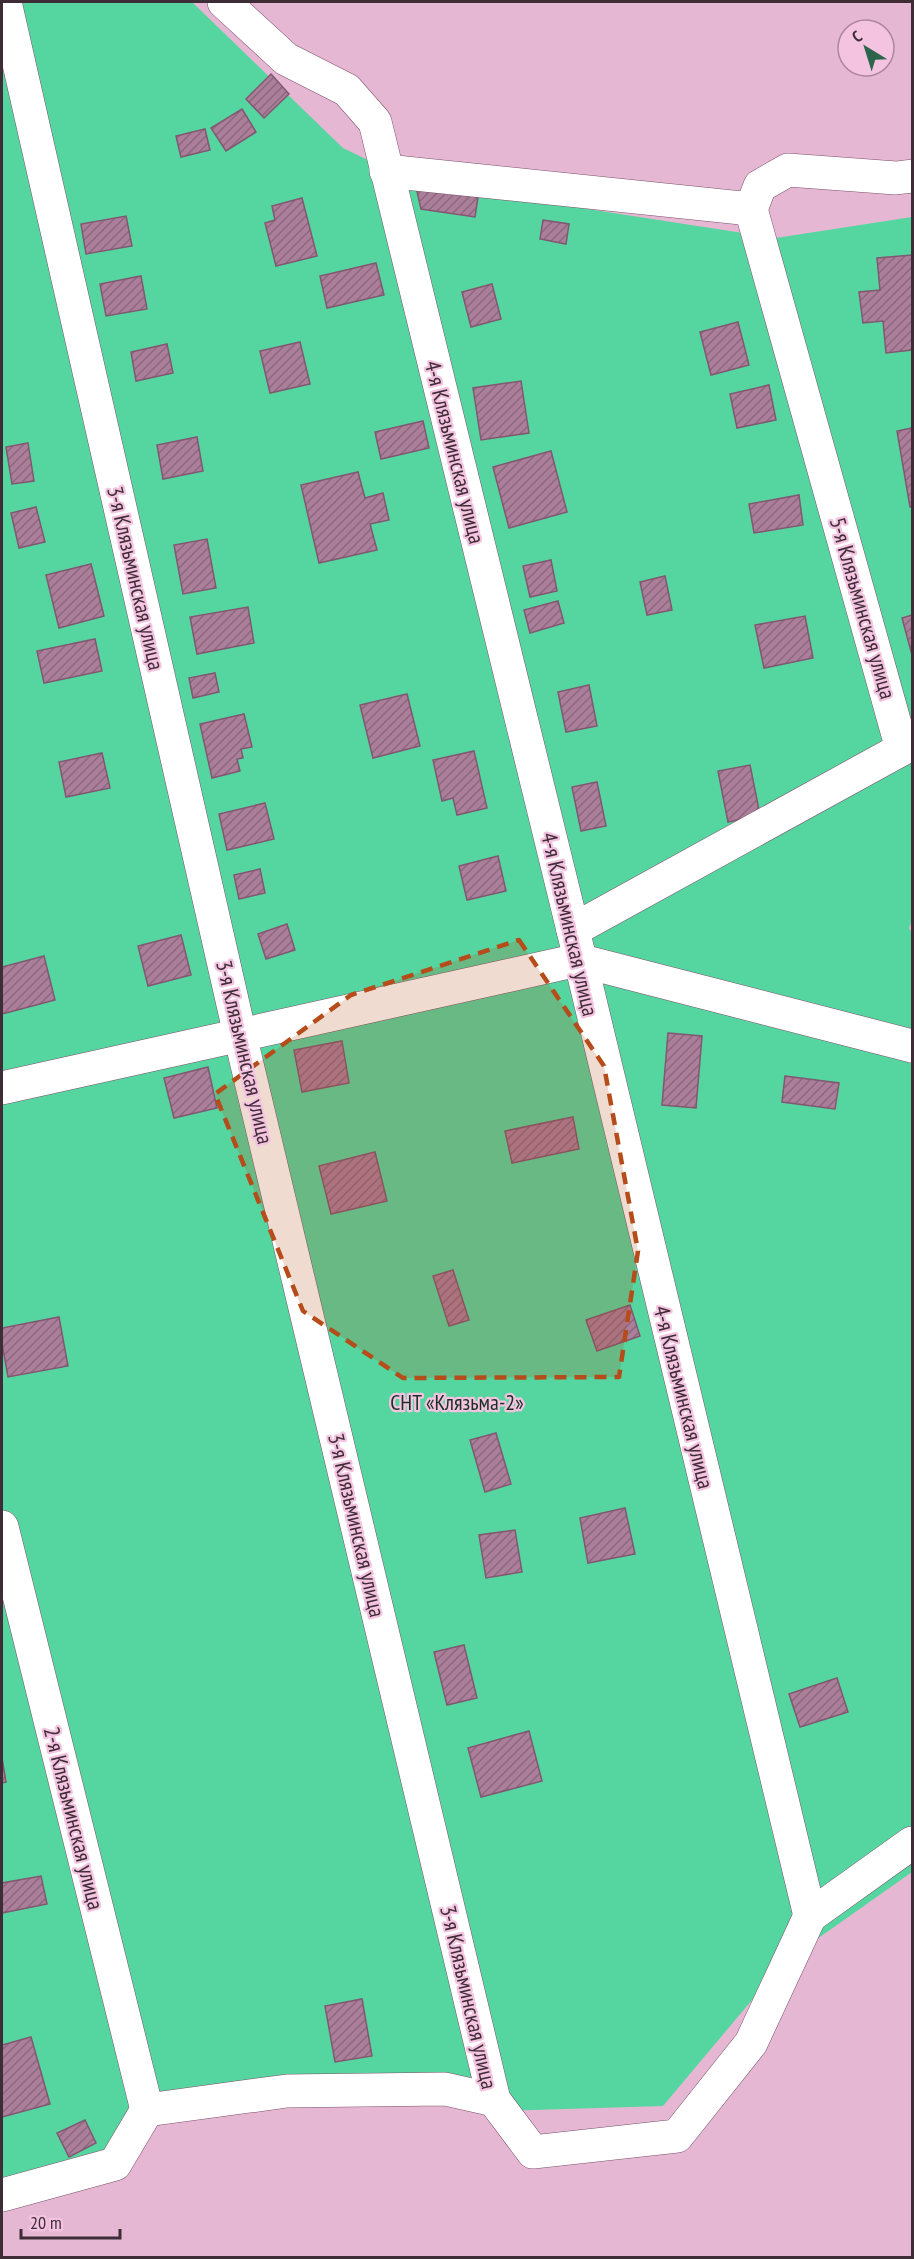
<svg xmlns="http://www.w3.org/2000/svg" width="914" height="2259" viewBox="0 0 914 2259" font-family="'PT Sans Narrow',sans-serif">
  <style>
    .garden { fill: #55d59f }
    .building { fill: url(#building-hatch); stroke: #815771; stroke-width: 1.5 }
    .lines { fill: none; stroke-linecap: round; stroke-linejoin: round }
    .minor-casing { stroke: #7a516a; stroke-width: 34 }
    .minor { stroke: #fff; stroke-width: 33 }
    .marked { fill: #b54c19; fill-opacity: 0.2; stroke: #b54c19; stroke-width: 4.5; stroke-dasharray: 12 8; stroke-linejoin: round }
    .labels { text-anchor: middle; dominant-baseline: central; stroke-width: 4.5; stroke-linejoin: round; paint-order: stroke }
    .street-label { font-size: 22px; fill: #3e2c37; stroke: #f4c3e0 }
    .park-label { font-size: 22px; fill: #1a3226; stroke: #f4c3e0 }
  </style>
  <defs>
    <pattern id="building-hatch" width="6" height="6" patternUnits="userSpaceOnUse" patternTransform="scale(1.5)"><rect width="6" height="6" fill="#ab7e99"/><path d="M-1 1l2-2M0 6l6-6M5 7l2-2" fill="none" stroke="#8d677e"/></pattern>
  </defs>
  <rect width="100%" height="100%" fill="#e6b7d3"/>
  <path class="garden" d="M2,2h190l151,146 70,34 363,56 136,-21v703l-3,8 3,5v939l-129,91 -120,143 -161,5 -47,-31 -294,38 -94,76 -65,10z"/>
  <g class="building">
    <path d="M271,74l18,20 -25,24 -18,-19z"/>
    <path d="M242,109l14,23 -30,19 -15,-23z"/>
    <path d="M205,129l5,21 -29,7 -5,-21z"/>
    <path d="M416,187l62,10 -3,20 -54,-8z"/>
    <path d="M302,198l15,58 -41,10 -11,-43 10,-3 -3,-14z"/>
    <path d="M126,216l6,30 -46,8 -5,-30z"/>
    <path d="M543,220l26,4 -3,20 -26,-5z"/>
    <path d="M912,255v95l-26,3 -3,-32 -20,2 -4,-31 21,-2 -3,-32z"/>
    <path d="M376,263l8,32 -57,13 -7,-32z"/>
    <path d="M141,276l6,33 -41,7 -6,-32z"/>
    <path d="M492,284l9,35 -30,8 -9,-35z"/>
    <path d="M738,322l11,43 -38,10 -11,-43z"/>
    <path d="M300,342l10,42 -40,9 -10,-42z"/>
    <path d="M167,344l6,29 -37,8 -5,-29z"/>
    <path d="M521,381l8,52 -48,7 -8,-52z"/>
    <path d="M769,385l7,35 -39,8 -7,-34z"/>
    <path d="M423,421l6,27 -48,11 -6,-27z"/>
    <path d="M912,428v79h-2l-13,-76z"/>
    <path d="M197,437l6,34 -40,8 -6,-34z"/>
    <path d="M28,443l6,38 -22,3 -6,-37z"/>
    <path d="M551,451l16,61 -58,16 -16,-61z"/>
    <path d="M358,472l7,26 18,-5 6,27 -19,4 7,26 -58,13 -18,-78z"/>
    <path d="M799,495l4,30 -49,8 -5,-29z"/>
    <path d="M36,507l9,35 -26,6 -8,-35z"/>
    <path d="M207,539l9,49 -33,6 -9,-49z"/>
    <path d="M551,560l6,31 -27,6 -7,-31z"/>
    <path d="M91,564l13,52 -45,12 -13,-53z"/>
    <path d="M665,576l7,34 -25,5 -7,-33z"/>
    <path d="M558,601l6,22 -34,10 -6,-23z"/>
    <path d="M248,607l6,36 -57,11 -7,-37z"/>
    <path d="M912,615v40l-10,-37z"/>
    <path d="M805,616l8,42 -49,10 -9,-43z"/>
    <path d="M95,639l7,32 -58,12 -7,-32z"/>
    <path d="M215,673l4,19 -26,6 -4,-20z"/>
    <path d="M589,685l8,41 -31,6 -8,-40z"/>
    <path d="M407,694l13,52 -47,12 -13,-53z"/>
    <path d="M244,714l8,33 -11,2 2,9 -6,1 3,12 -28,7 -12,-54z"/>
    <path d="M474,751l13,57 -30,7 -4,-17 -11,3 -9,-41z"/>
    <path d="M102,753l8,35 -44,9 -7,-35z"/>
    <path d="M750,765l10,50 -32,7 -10,-51z"/>
    <path d="M597,782l9,44 -25,5 -9,-44z"/>
    <path d="M265,803l9,36 -47,11 -8,-36z"/>
    <path d="M498,856l8,35 -39,9 -8,-34z"/>
    <path d="M260,869l5,24 -26,6 -5,-24z"/>
    <path d="M287,924l8,26 -29,9 -8,-25z"/>
    <path d="M181,935l10,40 -43,11 -10,-40z"/>
    <path d="M44,956l11,44 -53,14v-47z"/>
    <path d="M668,1033l34,3 -6,72 -34,-3z"/>
    <path d="M342,1041l7,42 -47,9 -8,-42z"/>
    <path d="M208,1067l9,41 -43,10 -10,-40z"/>
    <path d="M785,1076l54,7 -4,26 -53,-7z"/>
    <path d="M573,1117l6,32 -67,14 -7,-32z"/>
    <path d="M375,1152l12,49 -56,13 -12,-48z"/>
    <path d="M453,1270l16,50 -20,6 -16,-50z"/>
    <path d="M630,1305l10,31 -43,15 -11,-31z"/>
    <path d="M59,1317l9,49 -60,11 -6,-33v-16z"/>
    <path d="M496,1433l15,51 -26,8 -15,-52z"/>
    <path d="M625,1508l10,46 -47,9 -8,-45z"/>
    <path d="M515,1530l7,42 -36,6 -7,-43z"/>
    <path d="M464,1645l13,53 -30,7 -13,-53z"/>
    <path d="M837,1678l11,34 -48,15 -11,-33z"/>
    <path d="M529,1731l13,50 -61,16 -13,-49z"/>
    <path d="M2,1758l4,24 -4,1z"/>
    <path d="M41,1876l6,28 -45,9v-30z"/>
    <path d="M362,1999l10,57 -37,6 -10,-56z"/>
    <path d="M31,2037l19,67 -48,13v-72z"/>
    <path d="M85,2120l11,23 -27,14 -12,-24z"/>
  </g>
  <g class="lines">
    <defs>
      <g id="minor">
        <path d="M5,2l235,1033 254,1065"/>
        <path d="M224,2l62,57 61,31 28,32 198,808 237,986"/>
        <path d="M386,171l365,38"/>
        <path d="M751,209l9,-23 28,-16 108,8 16,-2"/>
        <path d="M573,930l329,-181 -151,-540"/>
        <path d="M2,1088l576,-128 334,86"/>
        <path d="M2,1527l145,583"/>
        <path d="M2,2195l113,-31 32,-54 140,-19 158,-2 49,11 39,52 144,-16 74,-93 59,-127 102,-73"/>
      </g>
    </defs>
    <use href="#minor" class="minor-casing"/>
    <use href="#minor" class="minor"/>
  </g>
  <path class="marked" d="M519,940l85,126 34,185 -19,126 -216,1 -100,-67 -88,-217 136,-99z"/>
  <g class="labels">
    <g class="street-label">
      <text transform="translate(455 452) rotate(76)">4-я Клязьминская улица</text>
      <text transform="translate(136 578) rotate(77)">3-я Клязьминская улица</text>
      <text transform="translate(863 608) rotate(74)">5-я Клязьминская улица</text>
      <text transform="translate(570 924) rotate(77)">4-я Клязьминская улица</text>
      <text transform="translate(245 1052) rotate(77)">3-я Клязьминская улица</text>
      <text transform="translate(684 1397) rotate(76)">4-я Клязьминская улица</text>
      <text transform="translate(357 1525) rotate(77)">3-я Клязьминская улица</text>
      <text transform="translate(74 1818) rotate(76)">2-я Клязьминская улица</text>
      <text transform="translate(469 1997) rotate(77)">3-я Клязьминская улица</text>
    </g>
    <g class="park-label">
      <text x="457" y="1402">СНТ «Клязьма-2»</text>
    </g>
  </g>
  <rect width="914" height="2259" fill="none" stroke="#3e2c37" stroke-width="6"/>
  <g transform="translate(866 48) rotate(322)"><circle r="28" fill="#f4c3e0" stroke="#ab879c" stroke-width="1.5"/>
  <path d="M0-4.5L10 22L0 15L-10 22Z" fill="#2d654c"/>
  <text y="-9" font-size="16" font-weight="bold" text-anchor="middle" fill="#3e2c37">С</text>
  </g>
  <path d="M21 2229v9h99v-9" fill="none" stroke="#3e2c37" stroke-width="3"/>
  <text x="30" y="2229" font-size="18" fill="#3e2c37" stroke="#f4c3e0" stroke-width="4.5" paint-order="stroke">20 m</text>
</svg>
